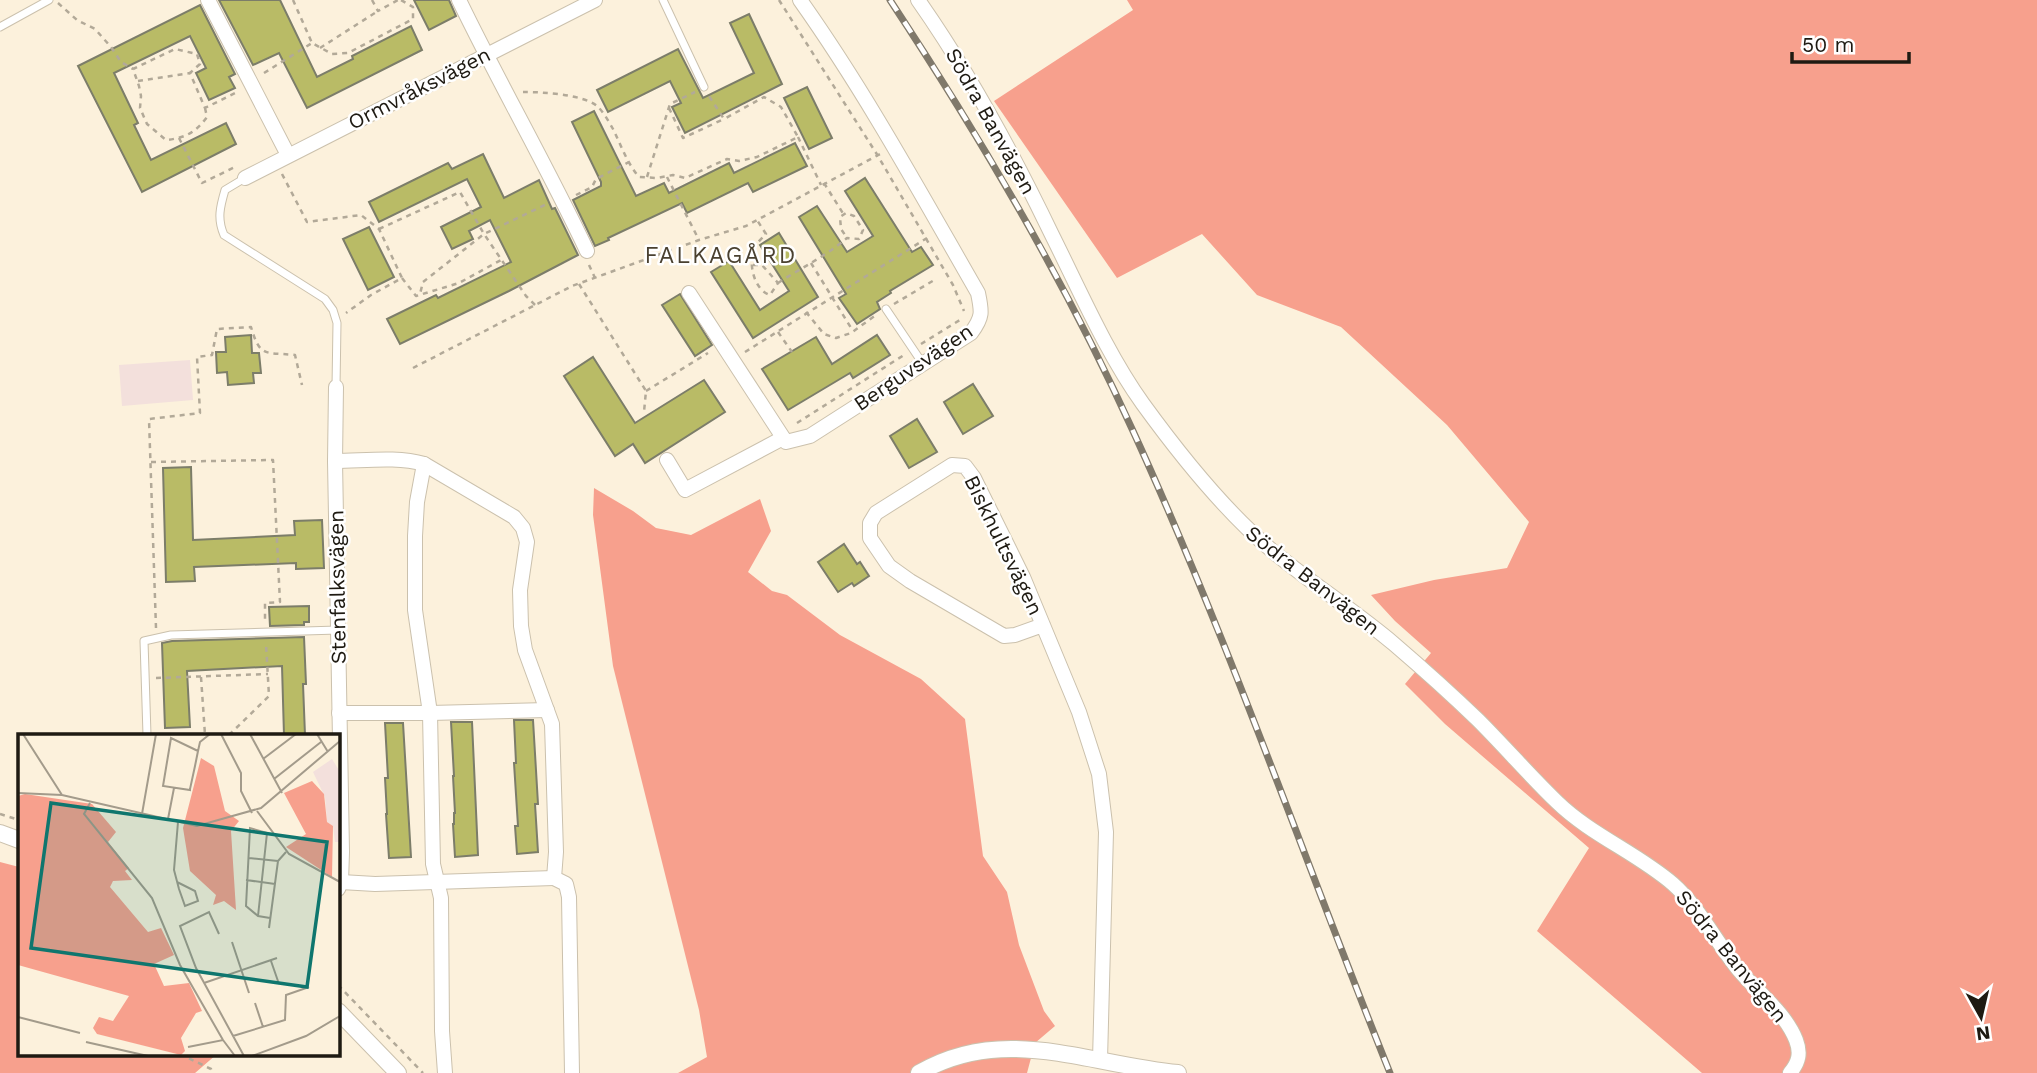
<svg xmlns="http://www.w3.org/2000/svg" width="2037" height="1073" viewBox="0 0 2037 1073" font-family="'Work Sans',sans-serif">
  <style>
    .green { fill: #f3e0dc }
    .forest { fill: #f7a08d }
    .building { fill: #b9bb66; stroke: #7c7d69; stroke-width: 2 }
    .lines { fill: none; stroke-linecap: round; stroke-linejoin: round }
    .service-casing { stroke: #cbc1ad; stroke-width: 9 }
    .minor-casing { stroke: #cbc1ad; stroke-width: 16 }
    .tertiary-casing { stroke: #cbc1ad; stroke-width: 18 }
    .path { stroke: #b2a998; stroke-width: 2.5; stroke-dasharray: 5 5; stroke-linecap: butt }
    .service { stroke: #fff; stroke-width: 7 }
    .minor { stroke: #fff; stroke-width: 14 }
    .tertiary { stroke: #fff; stroke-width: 16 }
    .rail-casing { stroke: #80796b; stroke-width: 7 }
    .rail { stroke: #fff; stroke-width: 4.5; stroke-dasharray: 13; stroke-linecap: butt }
    .labels { text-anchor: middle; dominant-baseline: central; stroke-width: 5; stroke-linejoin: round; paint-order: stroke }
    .street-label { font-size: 21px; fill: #1e1a12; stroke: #fff }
    .neighbourhood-label { font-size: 23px; letter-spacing: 2px; fill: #4a4130; stroke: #fff }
    .inset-road { fill: none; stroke: #a39b8b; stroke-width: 2 }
    .view { fill: #0f766e; fill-opacity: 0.15; stroke: #0f766e; stroke-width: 3.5 }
    .inset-edge { fill: none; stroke: #1e1a12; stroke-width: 3.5 }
  </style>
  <rect width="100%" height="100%" fill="#fcf1dc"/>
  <path class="green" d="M190,360l3,40 -71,6 -3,-41z"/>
  <g class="forest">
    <path d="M1127,0h910v1073h-335l-165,-142 52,-83 -144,-124 -40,-40 26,-31 -36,-32 -24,-26 63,-15 73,-12 22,-46 -82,-97 -106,-98 -84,-32 -55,-61 -85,44 -123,-177 139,-91z"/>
    <path d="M594,488l39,23 23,17 35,7 69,-36 11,32 -23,41 24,19 15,4 53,40 81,44 44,40 18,137 24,36 12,53 25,66 11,15 -20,17 -8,30h-349l29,-16 -8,-47 -86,-344 -20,-151z"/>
    <path d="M0,862l19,5v187h198l-22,19h-195z"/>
  </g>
  <g class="building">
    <path d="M219,0h61l37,77 36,-18 -1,-3 59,-30 11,24 -115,58 -28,-55 -26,12z"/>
    <path d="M414,0h35l7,16 -27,14z"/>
    <path d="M200,5l35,69 -6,3 6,11 -26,12 -13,-27 10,-5 -16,-32 -76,37 24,50 -4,2 17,35 75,-37 10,21 -94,48 -64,-126z"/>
    <path d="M749,14l33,70 -97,49 -13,-26 9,-4 -11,-22 -62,31 -11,-22 81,-41 25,49 51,-25 -24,-50z"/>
    <path d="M807,87l25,51 -23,11 -25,-51z"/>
    <path d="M594,111l42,85 28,-13 5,10 60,-30 5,10 61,-30 12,23 -54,26 -5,-9 -61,30 -5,-10 -74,35 1,2 -14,6 -22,-46 28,-14v-4l-29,-60z"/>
    <path d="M483,154l21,44 35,-18 13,29 3,-1 23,47 -69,36 -109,53 -13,-25 49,-24 2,3 73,-36 -21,-42 -21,11 4,8 -21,10 -11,-22 40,-20 -14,-28 -88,43 -10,-20 79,-39 4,6z"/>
    <path d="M865,178l47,74 9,-5 12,18 -43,26 1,2 -14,9 3,7 -23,15 -18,-26 7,-4 -47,-77 18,-11 30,46 26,-16 -28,-45z"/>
    <path d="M369,227l25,50 -26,13 -25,-51z"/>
    <path d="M779,233l39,64 -65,41 -42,-66 18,-11 31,49 29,-19 -29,-46z"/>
    <path d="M680,294l32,51 -17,11 -33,-51z"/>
    <path d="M251,335l1,18h7l2,20h-8l1,10 -26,2 -1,-13 -10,1 -1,-21h10l-1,-15z"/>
    <path d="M877,335l13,20 -37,23 -3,-5 -62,37 -26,-41 54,-32 16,27z"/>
    <path d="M593,357l42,66 69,-43 21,32 -80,51 -12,-19 -18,12 -51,-80z"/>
    <path d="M973,384l20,32 -30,18 -19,-32z"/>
    <path d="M917,419l20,33 -28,16 -19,-32z"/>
    <path d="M191,467l2,73 102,-5 -1,-14 28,-1 2,48 -28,1v-6l-102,4 1,14 -29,1 -3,-114z"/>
    <path d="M844,544l13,20 3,-2 9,14 -15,10 -2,-3 -14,9 -20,-30z"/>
    <path d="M309,606v16h-5v3l-34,1 -1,-19z"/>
    <path d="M304,637l2,47h-3l2,51h-21l-2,-69 -95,5 3,56 -25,1 -3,-85 10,-2z"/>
    <path d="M514,720h19l5,84h-3l3,48 -21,2 -2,-28h3l-4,-63h2z"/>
    <path d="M451,722h21l6,133 -23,2 -2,-33h1v-11h1l-2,-37h1z"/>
    <path d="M385,723h18l8,134 -22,1 -3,-44h1l-2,-36h3z"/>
  </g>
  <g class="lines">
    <defs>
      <g id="service">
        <path d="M663,0l41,87"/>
        <path d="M0,27l49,-27"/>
        <path d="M245,178l-20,12c-5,17 -8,29 -1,45l101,64 8,11 4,13 -1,64"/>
        <path d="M886,309l37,55"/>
        <path d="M147,735l-3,-94 27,-6 167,-5"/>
      </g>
      <g id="minor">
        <path d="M208,0l80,155"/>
        <path d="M459,0c41,85 88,166 128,251"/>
        <path d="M918,0c52,74 95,154 134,235 28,56 55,119 91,169 37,51 79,104 126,144 40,34 85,62 125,96 28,24 57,50 84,76 27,27 52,56 79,82 34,33 80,51 116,82 25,22 44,59 65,85 19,23 47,43 58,71 5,13 3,22 -6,33"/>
        <path d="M245,178l350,-178"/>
        <path d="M689,293l97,149 24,-6 161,-103c12,-16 11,-21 7,-40 -57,-99 -112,-200 -178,-293"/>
        <path d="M336,387l-1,74 7,391 -1,30 -3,7"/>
        <path d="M667,460l18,30 98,-52"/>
        <path d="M335,461c28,0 62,-5 89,3l90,53 9,11 4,14 -7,48 1,36 4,24 27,74 4,128 -2,26 12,6 3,13 3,176"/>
        <path d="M424,464l-7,38 -2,34v74l15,103 3,151 8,34 1,133 3,42"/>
        <path d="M1043,625l-28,10 -11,1 -94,-55 -21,-15 -19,-28v-15l6,-10 76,-48 13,1 9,12 49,99 56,135 20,62 7,58 -6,228"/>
        <path d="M339,713h91l117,-3"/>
        <path d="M341,882l34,2 179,-6"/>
      </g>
      <g id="tertiary">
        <path d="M0,833l19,7"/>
        <path d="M338,1011l60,62"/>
        <path d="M919,1073c85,-50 170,-8 259,0"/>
      </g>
    </defs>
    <use href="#service" class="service-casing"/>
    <use href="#minor" class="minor-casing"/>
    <use href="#tertiary" class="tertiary-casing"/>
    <g class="path">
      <path d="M293,0l19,43 20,11 16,-1 65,-34v-12l-12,-7"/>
      <path d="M372,0l6,11 20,-11"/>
      <path d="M779,0l99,156 75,129 11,26"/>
      <path d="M58,3l19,17 18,9 16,18 10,15 12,7"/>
      <path d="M320,48l58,-37"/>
      <path d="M264,73l48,-30"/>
      <path d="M138,81l52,-8"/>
      <path d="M523,92c19,0 59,2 74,14 6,5 12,16 16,23 8,16 14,34 26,48l18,1 16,-3 12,3 42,-19 12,2 18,-4 41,-20 -17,-30 -17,-10 -40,22 -15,-23"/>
      <path d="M205,108l2,9c-12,16 -22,21 -41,23l-19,-16 -7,-16 1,-12 -2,-10 -6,-17 42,-20 22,5 3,10 -10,9 15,35 34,-17"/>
      <path d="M669,108l14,30 41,-19"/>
      <path d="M798,137l23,48"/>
      <path d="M179,138l23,45 33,-16"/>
      <path d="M282,174l25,48 54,-7 18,14 23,49 -31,17 -25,18"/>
      <path d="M647,177l23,-73 25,-12"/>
      <path d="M667,177l32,63"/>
      <path d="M824,183l20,32"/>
      <path d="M576,195l16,-8 4,-8 33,-17"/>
      <path d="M379,229l81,-37 24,42 -61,48 -3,12"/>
      <path d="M811,263l42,68"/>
      <path d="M589,265l6,13"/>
      <path d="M753,265h9l16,18 -8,12c-16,-5 -22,-31 -16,-47 2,-4 8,-10 12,-14l-9,-14"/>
      <path d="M402,278l14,18 43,-13 42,-23"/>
      <path d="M778,283c23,-15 48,-27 69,-45l12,1 4,-9 -9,-14 -8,-3 -6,4 1,12 6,9"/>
      <path d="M579,284l67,107 -2,21"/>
      <path d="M894,304l42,-25"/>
      <path d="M535,305l-9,-9 -42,-62 65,-31"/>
      <path d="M806,312l18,22 12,4 15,-5 25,-18"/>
      <path d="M778,332l14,20"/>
      <path d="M921,344l42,-26"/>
      <path d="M745,352l182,-114"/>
      <path d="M413,368l159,-82 127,-46 47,-14 136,-73"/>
      <path d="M646,391l62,-38"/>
      <path d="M797,423l107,-68"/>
      <path d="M151,462l122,-2 7,142 -15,1v17"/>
      <path d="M156,628l-7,-209 51,-6 -3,-56 15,-2 5,-26 34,-2c9,31 14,25 44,28l7,30"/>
      <path d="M201,677l4,58"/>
      <path d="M156,678l112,-4"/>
      <path d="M229,735l40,-39 -3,-52"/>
      <path d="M0,814l19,6"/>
      <path d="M338,985l85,88"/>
      <path d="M180,1054l31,15 1,4"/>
    </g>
    <use href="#service" class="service"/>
    <use href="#minor" class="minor"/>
    <use href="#tertiary" class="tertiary"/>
    <defs>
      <path id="rail" d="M890,0c91,138 175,281 243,431 96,210 171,428 257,642"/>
    </defs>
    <use href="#rail" class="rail-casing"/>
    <use href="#rail" class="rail"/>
  </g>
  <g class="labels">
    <g class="street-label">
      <text transform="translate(419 88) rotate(-27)">Ormvråksvägen</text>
      <text transform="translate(991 121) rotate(61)">Södra Banvägen</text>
      <text transform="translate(913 367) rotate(-34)">Berguvsvägen</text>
      <text transform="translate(1004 545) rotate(64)">Biskhultsvägen</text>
      <text transform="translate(1313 580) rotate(38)">Södra Banvägen</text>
      <text transform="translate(337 587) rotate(-91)">Stenfalksvägen</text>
      <text transform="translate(1732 956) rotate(51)">Södra Banvägen</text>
    </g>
    <g class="neighbourhood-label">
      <text x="721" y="255">FALKAGÅRD</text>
    </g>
  </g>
  <g transform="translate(18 734)">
    <rect width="322" height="322" fill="#fcf1dc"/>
    <path d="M314,25l8,13v70h-5l-2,-16 -6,-4 -2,-25 -12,-25z" fill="#f3e0dc"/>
    <path d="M183,24l13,8 11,45 14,10 -8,10 5,79 -12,-9 -11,4 3,-10 -26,-24 -7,-43zM294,47l12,13 3,28 6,4 -1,51 -46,-30 20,-13 -22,-41zM7,60l67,10 24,28 -8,10 21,26 -4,3 7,9 -19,1 -3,6 38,45 13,-4 13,27 -20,9 10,22 25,-3 13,28 -6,2 -15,25 4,13 -4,4 -84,-21 -4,-6 6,-11 14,4 16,-25 -111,-31v-169z" fill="#f7a08d"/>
    <path class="inset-road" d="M5,0l39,61M203,0l20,39v18l11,22M232,0l32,59M299,0l11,18M180,17l-27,-13 -8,48 27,4v-1l5,-23 3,-15 2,-9 10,-8M245,25l33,-25M256,45l47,-37M0,59l44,2 135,31 64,-18 79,-67M72,69l-6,11 68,84 28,67 43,75M239,77l32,43 51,28M124,80l14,-80M150,85l6,-31M231,124l29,3M228,146l29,4M159,148l18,9 3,10 -13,5 -6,-17 -5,-19 4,-48M240,182l9,-83 -17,-5 -4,78 12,10 12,2M251,194l9,-67 8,-9M201,200l-10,-22 -29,14 16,42 48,88M214,208l17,51M253,227l8,23M186,249l73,-25M237,269l8,24M0,283l62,16M215,302l52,-16 1,-25 23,-8M68,308l62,14M170,313l35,-7 12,16M234,322l54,-20 34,-20"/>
    <path class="view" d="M33,69l276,39 -20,145 -276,-39z"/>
    <rect width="322" height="322" class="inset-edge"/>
  </g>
  <g transform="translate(1981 1017) rotate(172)" stroke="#ffffff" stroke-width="5" paint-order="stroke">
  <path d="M0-5L12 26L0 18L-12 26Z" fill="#1e1a12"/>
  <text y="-10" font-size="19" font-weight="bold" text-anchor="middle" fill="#1e1a12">N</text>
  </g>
  <path d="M1792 52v10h117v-10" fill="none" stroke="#1e1a12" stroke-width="3.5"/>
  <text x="1802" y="52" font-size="21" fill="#1e1a12" stroke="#ffffff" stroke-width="5" paint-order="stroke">50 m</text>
</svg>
